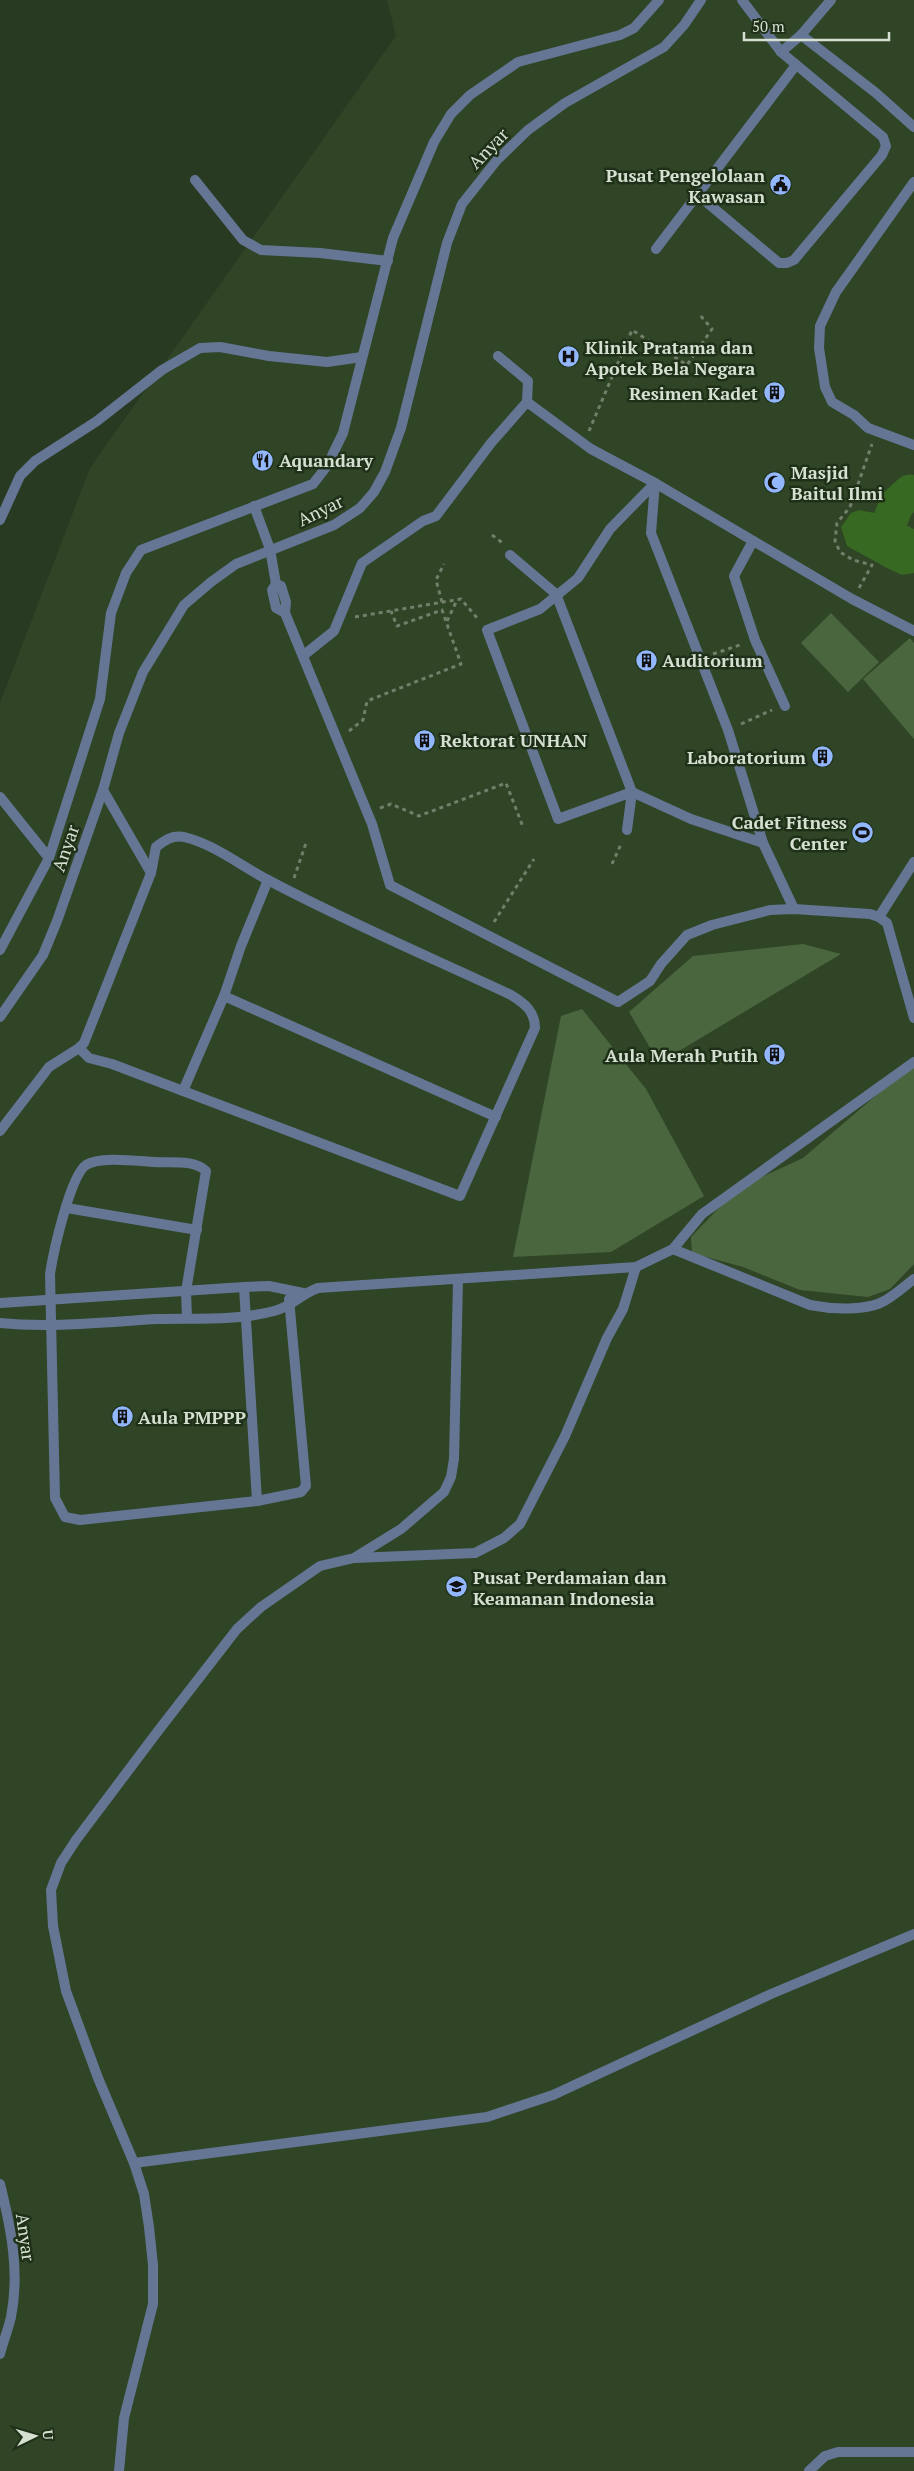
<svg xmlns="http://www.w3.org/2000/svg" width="914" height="2471" viewBox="0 0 914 2471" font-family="'PT Serif',serif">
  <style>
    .built { fill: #2f4526 }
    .green { fill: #4a663f }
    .water { fill: #386922 }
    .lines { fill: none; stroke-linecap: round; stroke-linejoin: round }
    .river { stroke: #386922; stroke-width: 35 }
    .path { stroke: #717f6b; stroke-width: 3; stroke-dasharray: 4 4; stroke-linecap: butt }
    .service { stroke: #657695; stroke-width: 10 }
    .minor { stroke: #657695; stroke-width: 10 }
    .tertiary { stroke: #657695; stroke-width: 10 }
    .labels { text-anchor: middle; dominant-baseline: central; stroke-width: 5; stroke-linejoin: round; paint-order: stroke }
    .street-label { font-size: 18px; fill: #d5e0d1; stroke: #1f3018 }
    .poi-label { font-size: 18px; font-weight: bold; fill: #d5e0d1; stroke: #1f3018; text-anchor: start }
  </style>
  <rect width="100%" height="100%" fill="#293a22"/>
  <path class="built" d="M387,0h527v2471h-914v-1768l90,-235 306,-432z"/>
  <g class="green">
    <path d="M831,613l48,49 -31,30 -47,-49z"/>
    <path d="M910,638l4,5v96l-51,-60z"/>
    <path d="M803,944l38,10 -182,109 -30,-51 64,-56z"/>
    <path d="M582,1009l64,80 58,107 -93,56 -98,5 48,-241z"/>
    <path d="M914,1063v201l-24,25 -22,8 -68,-7 -57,-23 -51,-14 -1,-16 47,-49 65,-30z"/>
  </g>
  <path class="water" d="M859,510l26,5 29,14v44l-12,2 -15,-7 -40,-22 -6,-19 10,-14z"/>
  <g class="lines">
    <path class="river" d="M891,518l6,-14 13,-12 4,2"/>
    <g class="path">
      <path d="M589,431l43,-101 55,35 25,-36 -12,-14"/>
      <path d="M492,535l12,9"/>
      <path d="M859,588l13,-23 -19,-5 -13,-8 -5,-11 2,-18 13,-16 22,-63"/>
      <path d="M442,602l-6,-22 8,-16"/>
      <path d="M355,617l106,-18 17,20"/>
      <path d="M447,621l10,-21"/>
      <path d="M713,654l30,-10"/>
      <path d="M741,724l31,-14"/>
      <path d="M349,731l14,-11 4,-19 94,-37 -19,-54 -45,16 -6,-15"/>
      <path d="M380,808l11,-4 28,12 87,-33 17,44"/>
      <path d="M612,864l10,-22"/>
      <path d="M294,878l12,-35"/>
      <path d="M494,922l40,-63"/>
    </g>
    <g class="service">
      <path d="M801,35l75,58 38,34"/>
      <path d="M781,52l20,-17 30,-35"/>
      <path d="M914,182l-78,110 -16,34 -1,22 6,39 7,15 22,13 14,13 46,17"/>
      <path d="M698,195l81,68h8l7,-3 88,-105 4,-9 -3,-9 -102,-85 -39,-52"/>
      <path d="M656,249l140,-184"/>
      <path d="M527,402l64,47 64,34 197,116 62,32"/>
      <path d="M655,483l-45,46 -32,49 -38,31 -53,21 71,189 74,-27 59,27 72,24"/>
      <path d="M655,483l-4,50 77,197 35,113 31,66"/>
      <path d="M753,541l-19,35 21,64 30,66"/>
      <path d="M270,549l6,35 5,2 5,16 -1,11 87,211 18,61 228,117 32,-21 11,-17 26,-29 25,-10 58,-15 24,-1 76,5 9,3 8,6 27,95"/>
      <path d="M510,555l46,39 76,198 -5,38"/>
      <path d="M276,584l-4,6 4,18 9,5"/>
      <path d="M304,655l30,-24 28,-68 61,-42 13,-5 55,-73 36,-41 1,-21 -30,-25"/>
      <path d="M879,917l35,-55"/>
      <path d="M224,996l272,121"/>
      <path d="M79,1048l5,-5 67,-170 -48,-83"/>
      <path d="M183,1091l41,-95 17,-50 27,-66"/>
      <path d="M0,1131l49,-64 30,-19 10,10 23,6 348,132 75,-168c0,-17 -11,-25 -24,-33 -81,-38 -164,-73 -243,-115 -27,-14 -54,-36 -84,-43 -12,-2 -19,3 -28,10l-5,26"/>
      <path d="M67,1208l130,22"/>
      <path d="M673,1249l137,56c20,4 57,7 76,-5 10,-6 19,-14 28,-21"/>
      <path d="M0,1303l244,-16 25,-1 34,7"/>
      <path d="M187,1318l-1,-27 20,-120c-12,-12 -37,-8 -52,-9 -17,-1 -54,-6 -68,3 -16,11 -33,89 -36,109l5,224 10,19 15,3 177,-19 -13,-214"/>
      <path d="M0,1323c51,5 105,-1 157,-4 38,-1 80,2 117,-8 19,-5 25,-16 44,-23l318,-21 37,-18 29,-35 212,-152"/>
      <path d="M257,1501l44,-9 5,-6 -17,-187"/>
      <path d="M355,1558l120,-5 29,-15 16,-14 45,-88 42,-98 16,-29 13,-42"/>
      <path d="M134,2163l353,-46 66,-22 218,-101 143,-60"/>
      <path d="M119,2471l5,-53 29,-114v-39l-4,-38 -5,-33 -10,-31 -36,-85 -32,-87 -13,-65 -2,-36 10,-27 15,-23 82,-109 79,-102 24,-22 59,-41 34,-8 47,-29 43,-37 7,-15 3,-18 4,-179"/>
      <path d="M809,2471l16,-15 13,-4h76"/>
    </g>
    <g class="minor">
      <path d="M195,180l48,60 18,10 59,3 68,8"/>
      <path d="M0,520l20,-44 15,-15 62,-40 65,-51 38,-22 20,-1 49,9 58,6 35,-5"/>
      <path d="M0,797l49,61"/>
    </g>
    <g class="tertiary">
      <path d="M254,506l16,43"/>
      <path d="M0,950l49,-92 51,-159 11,-86 15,-40 15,-23 172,-66 14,-18 16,-33 50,-195 41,-96 17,-28 19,-19 48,-33 102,-27 14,-7 25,-28"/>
      <path d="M0,1017l43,-62 14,-34 46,-131 16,-57 24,-61 41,-67 27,-23 25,-18 98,-39 26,-17 14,-16 11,-20 16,-44 46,-185 15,-39 35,-44 31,-30 37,-27 99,-56 20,-22 17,-25"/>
      <path d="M0,2184c11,44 20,88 11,133 -3,13 -8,25 -11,37"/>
    </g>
  </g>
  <defs>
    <symbol id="civic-disc" viewBox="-11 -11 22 22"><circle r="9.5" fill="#92b7fd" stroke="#1f3018"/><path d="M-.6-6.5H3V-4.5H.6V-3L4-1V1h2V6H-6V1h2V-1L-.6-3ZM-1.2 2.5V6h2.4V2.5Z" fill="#111"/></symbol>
    <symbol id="hospital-disc" viewBox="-11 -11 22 22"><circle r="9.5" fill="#92b7fd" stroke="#1f3018"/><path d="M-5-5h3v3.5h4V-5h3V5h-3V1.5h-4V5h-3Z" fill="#111"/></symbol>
    <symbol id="building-disc" viewBox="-11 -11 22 22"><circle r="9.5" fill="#92b7fd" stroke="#1f3018"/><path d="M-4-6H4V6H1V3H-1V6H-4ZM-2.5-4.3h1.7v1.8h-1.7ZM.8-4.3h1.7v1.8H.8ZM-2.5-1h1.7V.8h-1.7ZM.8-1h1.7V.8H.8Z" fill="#111"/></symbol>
    <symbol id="restaurant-disc" viewBox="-11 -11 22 22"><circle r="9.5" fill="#92b7fd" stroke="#1f3018"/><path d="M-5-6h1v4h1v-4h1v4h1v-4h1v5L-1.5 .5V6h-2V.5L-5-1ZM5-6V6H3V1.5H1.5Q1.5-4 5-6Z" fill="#111"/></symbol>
    <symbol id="mosque-disc" viewBox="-11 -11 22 22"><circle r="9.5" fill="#92b7fd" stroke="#1f3018"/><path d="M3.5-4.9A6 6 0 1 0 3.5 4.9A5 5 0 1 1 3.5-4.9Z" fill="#111"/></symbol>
    <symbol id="stadium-disc" viewBox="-11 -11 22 22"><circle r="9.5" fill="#92b7fd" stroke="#1f3018"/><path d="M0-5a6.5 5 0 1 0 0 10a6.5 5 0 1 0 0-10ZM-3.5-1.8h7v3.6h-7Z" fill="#111"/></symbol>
    <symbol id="university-disc" viewBox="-11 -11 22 22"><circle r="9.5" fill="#92b7fd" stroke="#1f3018"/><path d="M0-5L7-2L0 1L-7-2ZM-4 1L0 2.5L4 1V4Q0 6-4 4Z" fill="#111"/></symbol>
  </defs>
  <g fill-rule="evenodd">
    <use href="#civic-disc" x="768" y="172" width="25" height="25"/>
    <use href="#hospital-disc" x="556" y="344" width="25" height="25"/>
    <use href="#building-disc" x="762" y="380" width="25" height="25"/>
    <use href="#restaurant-disc" x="250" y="448" width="25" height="25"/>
    <use href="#mosque-disc" x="762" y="470" width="25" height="25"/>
    <use href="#building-disc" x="634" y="648" width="25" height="25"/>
    <use href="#building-disc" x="412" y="728" width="25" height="25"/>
    <use href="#building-disc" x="810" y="744" width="25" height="25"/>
    <use href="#stadium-disc" x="850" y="820" width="25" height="25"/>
    <use href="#building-disc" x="762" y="1042" width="25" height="25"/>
    <use href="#building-disc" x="110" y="1404" width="25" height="25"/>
    <use href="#university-disc" x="444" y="1574" width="25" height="25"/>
  </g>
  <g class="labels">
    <g class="street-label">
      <text transform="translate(488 148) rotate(-46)">Anyar</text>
      <text transform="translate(320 510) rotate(-26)">Anyar</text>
      <text transform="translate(65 848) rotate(-71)">Anyar</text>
      <text transform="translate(26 2237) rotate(82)">Anyar</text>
    </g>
    <g class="poi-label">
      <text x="765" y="175" text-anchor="end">Pusat Pengelolaan<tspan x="765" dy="21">Kawasan</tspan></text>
      <text x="585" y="347">Klinik Pratama dan<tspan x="585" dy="21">Apotek Bela Negara</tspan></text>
      <text x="758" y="393" text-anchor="end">Resimen Kadet</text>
      <text x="279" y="460">Aquandary</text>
      <text x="791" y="472">Masjid<tspan x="791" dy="21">Baitul Ilmi</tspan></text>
      <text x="662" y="660">Auditorium</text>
      <text x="440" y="740">Rektorat UNHAN</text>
      <text x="806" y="757" text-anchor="end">Laboratorium</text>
      <text x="847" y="822" text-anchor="end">Cadet Fitness<tspan x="847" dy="21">Center</tspan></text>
      <text x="758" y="1055" text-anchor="end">Aula Merah Putih</text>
      <text x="138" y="1417">Aula PMPPP</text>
      <text x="473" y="1577">Pusat Perdamaian dan<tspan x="473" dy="21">Keamanan Indonesia</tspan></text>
    </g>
  </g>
  <g transform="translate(35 2436) rotate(85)" stroke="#1f3018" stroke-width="4" paint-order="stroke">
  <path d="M0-4L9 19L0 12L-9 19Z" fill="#d5e0d1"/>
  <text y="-8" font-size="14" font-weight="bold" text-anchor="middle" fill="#d5e0d1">U</text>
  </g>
  <path d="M744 32v8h145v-8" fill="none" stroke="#d5e0d1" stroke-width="2.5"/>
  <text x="752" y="32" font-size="15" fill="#d5e0d1" stroke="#1f3018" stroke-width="4" paint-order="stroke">50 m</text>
</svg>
